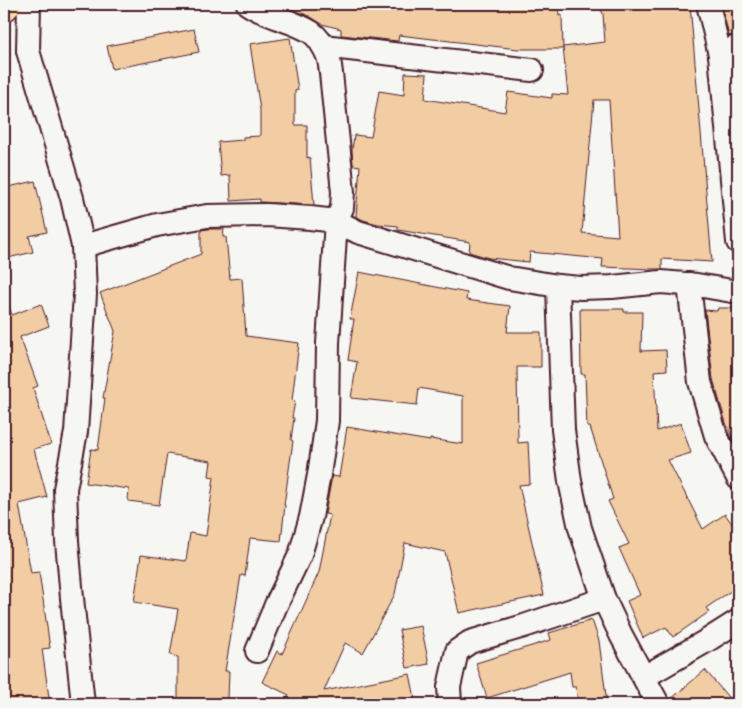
<svg xmlns="http://www.w3.org/2000/svg" width="742" height="708" viewBox="0 0 742 708" font-family="'Comic Neue',sans-serif">
  <style>
    .building { fill: #f2cca2; stroke: #4a1f2b; fill-rule: evenodd }
    .lines { fill: none; stroke-linecap: round; stroke-linejoin: round }
    .minor-casing { stroke: #4a1f2b; stroke-width: 26 }
    .highway-casing { stroke: #4a1f2b; stroke-width: 31 }
    .minor { stroke: #f6f6f2; stroke-width: 22 }
    .highway { stroke: #fddcac; stroke-width: 28 }
  </style>
  <rect width="100%" height="100%" fill="#f6f6f2"/>
  <filter id="ink" filterUnits="userSpaceOnUse"><feTurbulence type="fractalNoise" baseFrequency=".02" numOctaves="2"/><feDisplacementMap in="SourceGraphic" scale="10" xChannelSelector="R" yChannelSelector="G"/><feConvolveMatrix kernelMatrix="1 2 1 2 8 2 1 2 1" color-interpolation-filters="sRGB"/></filter>
  <g filter="url(#ink)">
    <g class="building">
      <path d="M278,4h280l1,12 3,-1 1,34h-45l-119,-14 -1,6 -57,-6v-6l-19,-5 -13,-8z"/>
      <path d="M599,4h91l22,258 -50,-3v10h-8l-52,-2 1,-8 -73,-7 -1,10 -40,-4 -20,-6 1,-10 -72,-12v-4l-20,-2 -15,-4 -7,-4 4,-50 -7,-1 -1,-15 2,-15 17,2 8,-46 25,4 1,-22 22,1 -2,25 80,13 3,-20 44,6v-4l16,1 -5,-48 42,-5 -2,-28zM594,100h15l9,136 -36,-3z"/>
      <path d="M721,4h17v29l-9,3z"/>
      <path d="M194,29l5,23 -87,17 -5,-23z"/>
      <path d="M290,38l8,52 -3,1v34h12v33l3,-1 4,48 -54,-3v-3l-29,2 -1,-26 -9,1 -3,-34 25,-2v-3l17,-1v-26l-10,-66z"/>
      <path d="M35,181l12,51 -18,4 4,16 -29,7v-71z"/>
      <path d="M208,229h16l-1,8h3l4,42 12,-1 4,58 53,7 -7,57 3,1 -3,17h2l-3,22 2,1 -9,64h1l-4,36 -31,-3 -5,38 -4,-1 -16,96h4l-1,28 -50,-1v-41l-8,-2 8,-46 -44,-7 7,-47 45,6 4,-28 16,3 8,-59 -5,-1 2,-15 -44,-7 -8,51 -31,-4 1,-12 -43,-6 5,-34 7,1 7,-52h-2l12,-67 -15,-38 101,-39v-24z"/>
      <path d="M359,272l108,21 -1,7 44,6 -3,26h34v35h-24l1,76 10,-1 2,42 -11,1 25,110 -85,18 -14,-61 -40,-9 -10,51 -32,59 -18,-10 -21,48 86,-17 5,24 -31,6h-99l4,-9 -27,-13 15,-31 5,3 37,-82 11,-57 -5,-1 7,-38 7,1 8,-50 83,14v-2l33,5v-48l-44,-8 -2,17 -66,-7 6,-36 -9,-2 6,-41h-4z"/>
      <path d="M6,298l6,17 29,-11 8,22 -29,11 18,49 -5,2 18,56 -17,5 13,48 -28,7 12,69 8,-1 11,76 -8,1 8,55h-46v-405z"/>
      <path d="M718,308h20v142l-12,-27 -13,-44 -8,-69 12,1z"/>
      <path d="M580,309h44v3h18l-1,39 25,-1 1,20 -13,1 3,60 24,-8 10,30 -23,7 35,69 22,-15 13,18v54l-32,22 3,4 -36,25 -7,-10 -23,11 -16,-37 13,-6 -21,-47 10,-4 -21,-43 5,-2 -23,-72h-3l-2,-53h-4z"/>
      <path d="M592,620l7,21 8,63h-29l-2,-17h-4l-2,-15 -83,26 -11,-35 75,-23 -2,-7z"/>
      <path d="M421,626l8,38 -22,4 -8,-38z"/>
      <path d="M705,670l29,34h-63l-1,-4z"/>
    </g>
    <g class="lines">
      <defs>
        <g id="minor">
          <path d="M29,4l-1,47 44,147 11,48 2,48 -9,138 -11,57 2,52 5,57 11,106"/>
          <path d="M248,4c19,13 44,16 63,28 7,5 13,15 16,22 3,6 3,13 4,19l12,119 -1,16 -6,13 -8,122 -1,78 -8,54 -8,42 -11,38 -24,50 -19,46"/>
          <path d="M708,4l12,51 18,187"/>
          <path d="M323,46l209,24"/>
          <path d="M720,55l18,-9"/>
          <path d="M83,246l74,-21 50,-9 60,-1 43,3 26,3 22,11 151,46 49,8 23,2 31,-1 49,-5 36,3 41,7"/>
          <path d="M689,284l11,98 16,54 22,42"/>
          <path d="M558,286l5,144 7,51 10,47 24,71 17,36 37,69"/>
          <path d="M644,677l64,-37 30,-19"/>
          <path d="M450,704l-1,-17 8,-36 13,-9 54,-16 80,-27"/>
        </g>
        <path id="highway" d="M4,7l3,-3"/>
      </defs>
      <use href="#minor" class="minor-casing"/>
      <use href="#highway" class="highway-casing"/>
      <use href="#minor" class="minor"/>
      <use href="#highway" class="highway"/>
    </g>
  </g>
  <rect width="742" height="708" fill="none" stroke="#f6f6f2" stroke-width="20"/>
  <rect x="10" y="10" width="722" height="688" fill="none" stroke="#4a1f2b" stroke-width="2" filter="url(#ink)"/>
</svg>
